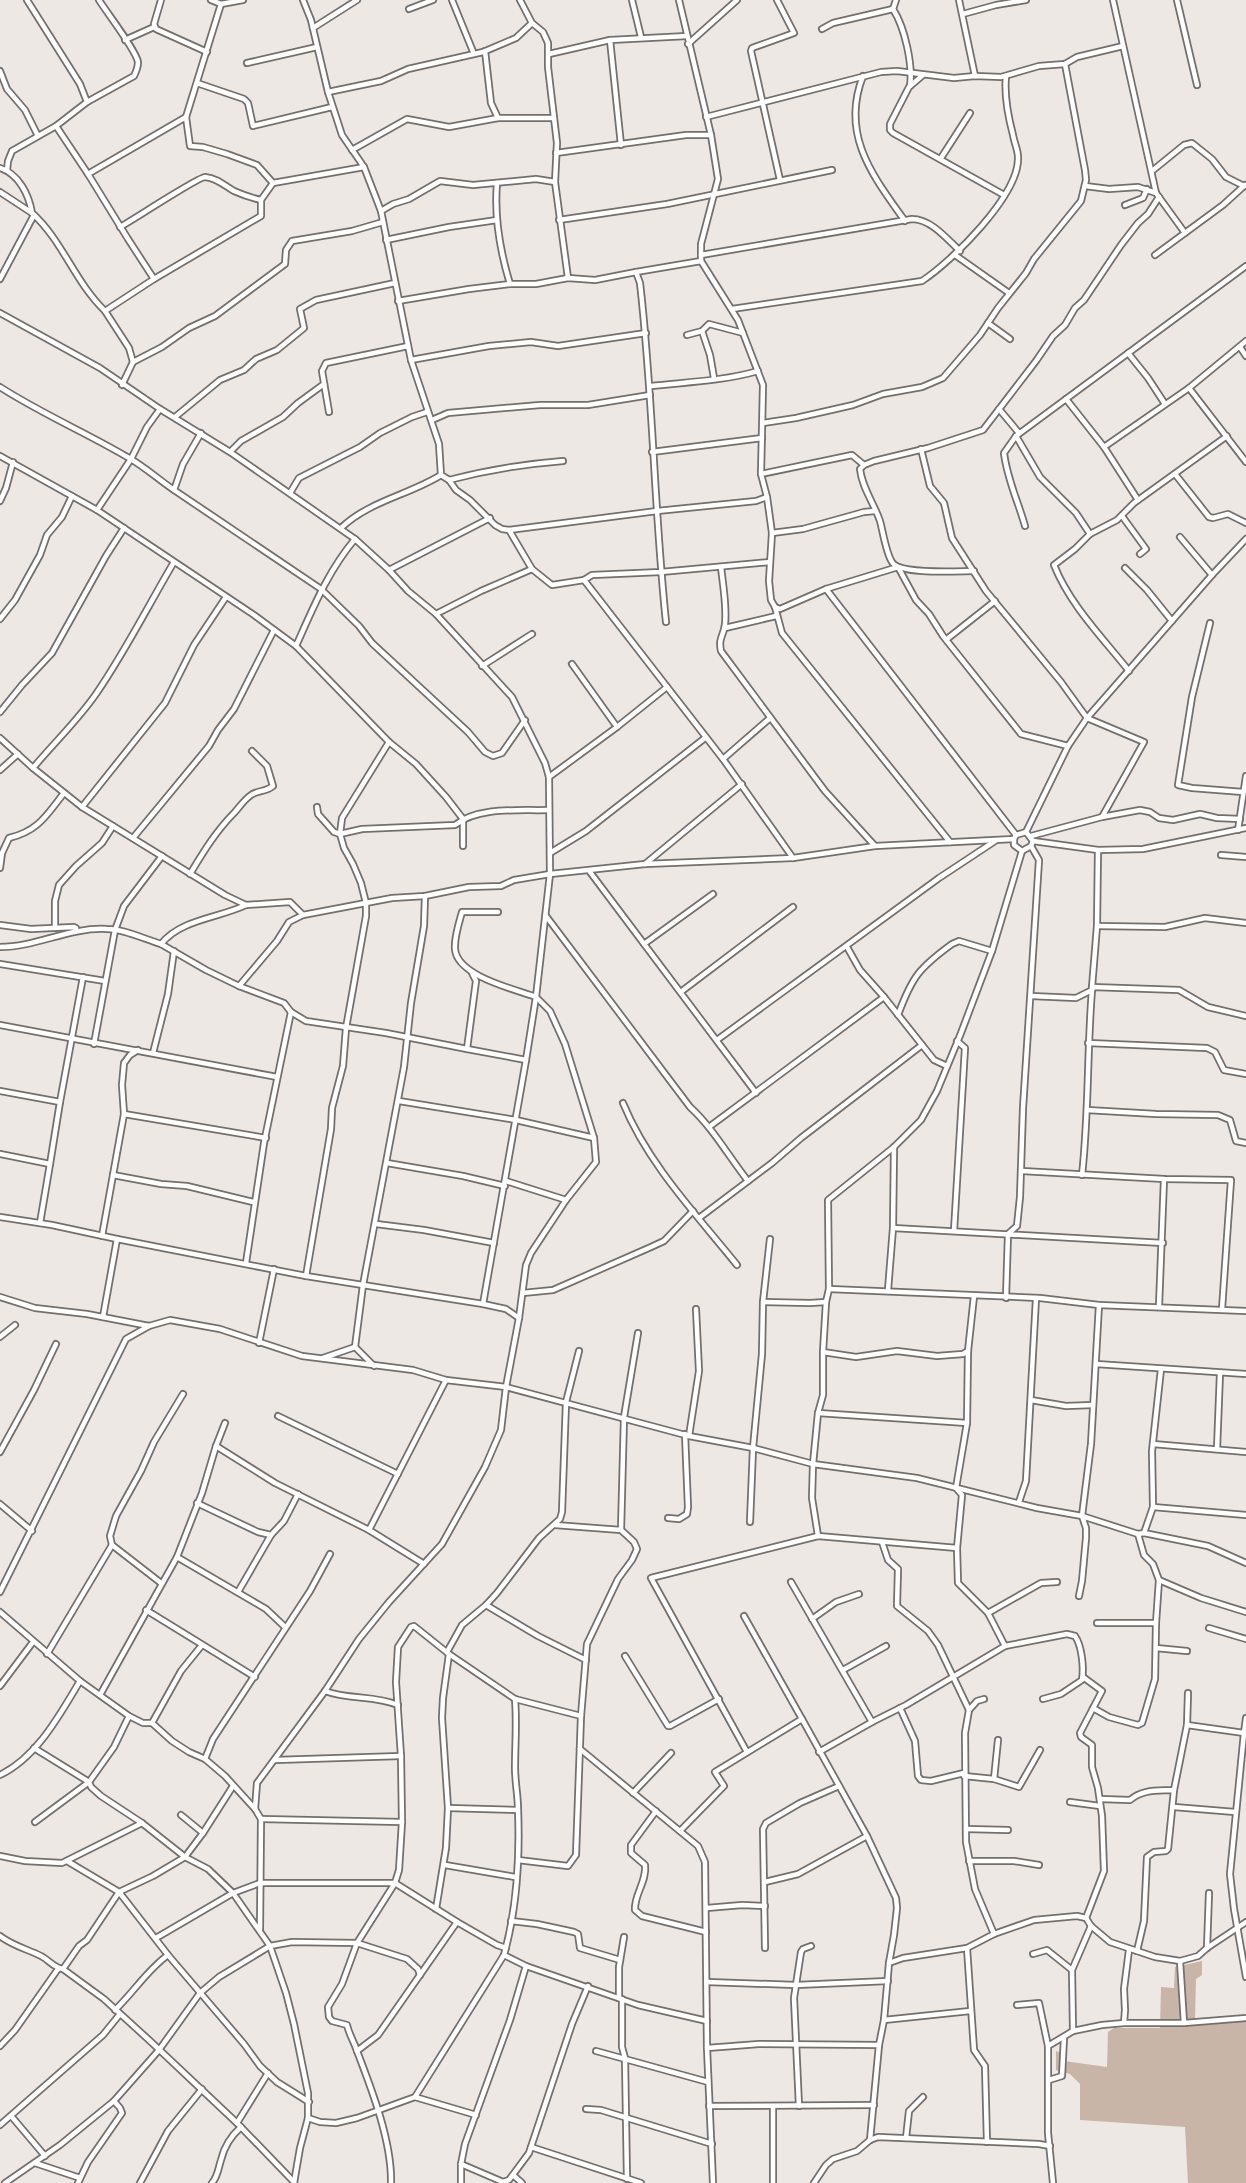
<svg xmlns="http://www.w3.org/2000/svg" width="1246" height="2183" viewBox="0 0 1246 2183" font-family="'Space Grotesk',sans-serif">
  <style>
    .green { fill: #c8b5a7 }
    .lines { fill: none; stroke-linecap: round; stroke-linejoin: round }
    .minor-casing { stroke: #746f6c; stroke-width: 8 }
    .minor { stroke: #fff; stroke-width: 4.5 }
  </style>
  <rect width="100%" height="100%" fill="#ede8e4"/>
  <path class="green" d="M1202,1961v14l-6,4 -1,40 51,-4v168h-58l-3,-56 -105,-7v-36l-10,-10 -14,-4v-19l3,1 5,9 43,6 1,-35 6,-4h46l1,-41 13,1 1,-21z"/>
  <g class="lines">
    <defs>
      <g id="minor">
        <path d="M27,0l53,84 7,18"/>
        <path d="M161,0l-7,24 2,5 51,23"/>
        <path d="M211,0l10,4 -35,113 4,29 13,1 24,7 30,11 16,18 91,-16"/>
        <path d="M303,0l8,20 17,72 14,43 22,32 17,44 30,149 28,84 2,31 8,5 7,10 14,10 25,25 7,4 7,1 148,-19 99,-10 11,-4"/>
        <path d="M452,0l22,54"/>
        <path d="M520,0l12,23 11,9 5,11v24l9,76 -2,39 13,96"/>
        <path d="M632,0l9,37"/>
        <path d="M679,0l32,135 7,44 -17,65v17l37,59 25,65 -2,89 6,23 5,36 -3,48 2,19 4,7 7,26 168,209"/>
        <path d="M777,0l17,33 -42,15 -1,3 29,129"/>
        <path d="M896,0l-3,9c12,19 20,56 17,77"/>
        <path d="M959,0l16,76"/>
        <path d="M1113,0l43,193 29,40"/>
        <path d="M1177,0l20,85"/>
        <path d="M221,4l22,-4"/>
        <path d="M409,9l24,-9"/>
        <path d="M963,14l33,-9 30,-5"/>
        <path d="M313,28l44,-28"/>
        <path d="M822,29l11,-6 60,-14"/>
        <path d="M125,40l29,-13"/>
        <path d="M688,44l49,-44"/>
        <path d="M485,51l6,52 7,15"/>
        <path d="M549,54l61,-14"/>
        <path d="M247,63l70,-16"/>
        <path d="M0,71l7,18 18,21 13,26"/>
        <path d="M923,75l-14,12 -19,37v6l3,3 111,62"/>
        <path d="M863,76c-23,59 10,100 42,145"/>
        <path d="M197,83l47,16 4,4 5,23 79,-19"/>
        <path d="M328,92l53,-11 27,-12 75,-17 33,-14 16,-15"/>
        <path d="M706,117l175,-45 16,-1 57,7 21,-2 26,1 38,-11 26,-2 12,-7 46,-11"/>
        <path d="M56,126l32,48"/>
        <path d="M621,145l-11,-105 77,-4"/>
        <path d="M352,150l55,-31 42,8 49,-9h56"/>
        <path d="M556,153l130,-18h25"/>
        <path d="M941,158l29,-45"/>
        <path d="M0,168c19,6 29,27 32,45 31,28 42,68 73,98l49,-32 -26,-40 -40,-65 98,-57"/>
        <path d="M7,170l1,-9 4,-10 44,-25 31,-24 47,-26c2,-4 4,-9 4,-14 -2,-12 -31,-49 -39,-62"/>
        <path d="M1152,171l32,-26 8,-2 20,16 14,18 18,9"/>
        <path d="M497,183c-3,35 3,68 13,101"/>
        <path d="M1085,186l24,3 29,-2 18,6"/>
        <path d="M0,192l32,21"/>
        <path d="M1125,205l18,-7 4,-9"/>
        <path d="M381,211l12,-7 16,-5 31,-18 33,4 63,-6 19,3"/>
        <path d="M559,220l108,-16 165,-34"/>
        <path d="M120,227c13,-7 78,-50 85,-50 12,1 20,9 29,14 9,4 18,7 27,9"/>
        <path d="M386,240l63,-13 48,-7"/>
        <path d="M701,255l211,-36c19,0 35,20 48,32"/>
        <path d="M955,255l54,38"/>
        <path d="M1155,255l68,-50 22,-20"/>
        <path d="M636,272l65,-11"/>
        <path d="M0,279l34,-64"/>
        <path d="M154,279l107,-63v-16l12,-17"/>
        <path d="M398,301l71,-12 41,-5h26l32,-6 27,2 41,-8 4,11c13,112 14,226 26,339"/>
        <path d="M732,309l190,-28c29,-19 98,-86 96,-124 0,-7 -4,-15 -5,-22 -5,-19 -9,-40 -7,-59"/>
        <path d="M105,311l24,37 4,14 -11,23"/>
        <path d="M0,313l100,55 60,41 70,43 125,87 34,31 19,21 28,23 76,83 33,66 4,14 1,97 95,-10 148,-6 82,-12"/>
        <path d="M988,323l22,16"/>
        <path d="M702,331l8,24 4,23"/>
        <path d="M687,335l15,-4 7,-7 34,9"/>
        <path d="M1240,347l6,9"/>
        <path d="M1128,353l20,25 17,26"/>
        <path d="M411,360l78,-14 42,-4 27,4 88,-13"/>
        <path d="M133,362l29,-15 27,-19 26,-12 70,-52 1,-14 6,-9 60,-10 31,-9"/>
        <path d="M651,386c36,-4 72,-5 107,-15"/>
        <path d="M0,387c42,27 87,46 129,71 16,9 30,22 45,32"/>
        <path d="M1189,388l57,-47"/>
        <path d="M1066,399l38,48 34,53"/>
        <path d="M999,409l20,24"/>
        <path d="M329,412l-7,-41 4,-8 82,-17"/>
        <path d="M175,417l45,-37 24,-10 12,-11 21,-9 27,-22 -4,-19 16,-9 79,-17"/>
        <path d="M432,420l16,-7 92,-8h48l62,-10"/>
        <path d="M763,423l33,-5 57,-13 30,-11 39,-7 21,-9 37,-43 18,-27 28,-35 8,-14 47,-58 5,-21 -1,-10 -20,-106"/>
        <path d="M201,433l-18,31 -9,26 147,99 38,37 13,17 96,89 17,20 8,4 9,-3 23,-33"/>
        <path d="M1016,436l24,41 36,36 14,21"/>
        <path d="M1104,447l85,-59 57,74"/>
        <path d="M921,449l9,37 14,17 8,35 34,53 75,91 26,36 57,24 -42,75 38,-7 10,2 9,6 14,2 27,-6 17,4 23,1"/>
        <path d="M230,452l11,-11 42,-24 15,-14 26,-19"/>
        <path d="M652,452l110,-14"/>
        <path d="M0,456l97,54 157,105 42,31 93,96 27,22 30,33 17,22v27"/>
        <path d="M761,474l91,-19 12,10"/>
        <path d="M1175,474l34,43 4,1 15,-4 18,9"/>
        <path d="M449,480c38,-10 76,-16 114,-19"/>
        <path d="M290,493l9,-15 61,-31 20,-14 32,-16 15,-5"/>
        <path d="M0,501l6,-13 7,-26"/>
        <path d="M97,510l34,-51 16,-32 13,-18"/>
        <path d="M1122,516l24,33 -6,5"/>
        <path d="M1025,526c-7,-25 -18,-47 -21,-73l12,-17 230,-170"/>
        <path d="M341,528c28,-27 68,-33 100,-53"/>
        <path d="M509,530l23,39 20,16 32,-5"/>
        <path d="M772,533l31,-4 61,-17 11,-1"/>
        <path d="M1180,537l32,38"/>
        <path d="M770,562l-109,10 -69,3 -8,5 139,179 70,99"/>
        <path d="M721,567c2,19 6,39 4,57 -1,12 -7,13 -4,27l104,140 50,55 139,-7"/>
        <path d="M1125,568l22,22 25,31"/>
        <path d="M389,570l101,-52"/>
        <path d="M974,571c-15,0 -75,4 -82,-9 -6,-9 -9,-30 -12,-41 -6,-18 -18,-33 -20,-52l4,-4 10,-4 54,-13 55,-18 53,-69 17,-25 12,-11 10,-17 9,-8 37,-55 17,-22 10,-9 11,-17"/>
        <path d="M826,589l190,246"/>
        <path d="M775,607l5,2 46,-20 72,-22 18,33 13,14 14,22 78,98 47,12"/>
        <path d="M436,614l45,-23 51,-22"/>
        <path d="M0,619l15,-19 25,-45 7,-20 15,-18 10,-21"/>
        <path d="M1210,623l-18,74 -14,88 14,3 51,4"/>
        <path d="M725,628l51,-12"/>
        <path d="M947,639l48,-38"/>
        <path d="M296,646c17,-38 32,-75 59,-107"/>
        <path d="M572,664l45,63"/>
        <path d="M482,666l50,-32"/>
        <path d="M1129,671c-27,-34 -59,-66 -75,-106l21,-16 15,-15 27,-14 17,-17 93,-67"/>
        <path d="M0,712l22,-27 30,-32 54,-97 18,-28"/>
        <path d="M0,738l33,30 49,39 143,88 21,10 44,-3 13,13"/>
        <path d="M723,759l46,-40"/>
        <path d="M33,768c21,-25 45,-48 63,-74 29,-42 52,-88 78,-132"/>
        <path d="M0,770l18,-16"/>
        <path d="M549,777l68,-50 50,-40"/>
        <path d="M82,807l83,-104 29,-58 32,-48"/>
        <path d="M317,807l1,7 16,18 6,2 22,-5 93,-4c24,-19 65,-14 94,-15"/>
        <path d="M1238,830l8,-54"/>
        <path d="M1026,832l42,-86 19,-28 125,-143 34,-36"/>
        <path d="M1031,836l71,-19"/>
        <path d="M133,838l76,-92 9,-16 16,-21 40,-79"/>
        <path d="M1033,841l65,9 45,-1 103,-21"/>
        <path d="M550,853l36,-22 119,-93"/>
        <path d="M1221,855l25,2"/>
        <path d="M645,864l97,-80"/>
        <path d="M0,868l2,-15 7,-15c29,-7 37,-22 55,-45"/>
        <path d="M590,872l166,221"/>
        <path d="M190,874c14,-23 26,-43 45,-62 5,-6 10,-13 16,-17 7,-5 15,-3 22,-9l-6,-20 -15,-15"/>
        <path d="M546,916l144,191c23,21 39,50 58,74"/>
        <path d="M0,925l31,4 43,-2 2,1 -1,3"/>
        <path d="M1097,926l68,1 40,-9 41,5"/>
        <path d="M55,928v-27l4,-16 17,-19 26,-23 11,-17"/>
        <path d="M161,944l45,26 33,16 45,17 7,9 15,9 80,12 81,16 9,-68 -4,-8"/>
        <path d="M644,944l69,-50"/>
        <path d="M0,947c37,0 69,-20 107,-18 17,0 37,10 54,15 20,-25 58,-26 85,-39"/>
        <path d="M847,947l13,23 24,27"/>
        <path d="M0,964l105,17"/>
        <path d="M239,986l38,-45 12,-19 14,-7 89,-17 33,-2 44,-9 32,-1 13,-6 36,-6 -14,123 14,14 15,33 29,94 2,24 -30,38 -35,53 -5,12 -7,53 -13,69 -5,43 -16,37 -43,77 -53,58 -30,37 -34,52 -68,92 -2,26 6,10 -1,110"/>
        <path d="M1092,987l5,-61 1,-76"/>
        <path d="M682,991l111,-84"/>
        <path d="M1031,996l45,2 16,-8v-3l87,3 29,17 38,9"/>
        <path d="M898,1015c14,-38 21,-47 54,-71l7,-3 33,10"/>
        <path d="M0,1025l277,52"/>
        <path d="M717,1040l222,-162 56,-37"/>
        <path d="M1088,1043l119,5 8,4 9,18 22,4"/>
        <path d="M94,1044l21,-114 9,-24 38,-50"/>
        <path d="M467,1049l59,11 10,-63c-22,-8 -79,-21 -81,-48 -1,-11 4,-26 7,-37h36"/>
        <path d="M153,1053l15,-59 6,-43"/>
        <path d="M0,1091l60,11 23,-125"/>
        <path d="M399,1101l117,19 78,18"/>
        <path d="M623,1103c25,61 73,111 114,162"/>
        <path d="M1087,1110l69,4 62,1 12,5 6,21 10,2"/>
        <path d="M124,1114l142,24"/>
        <path d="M709,1127l175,-130 50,63 13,6"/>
        <path d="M0,1154l50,10 10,-62"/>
        <path d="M387,1163l76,13 42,10"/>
        <path d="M1022,1171l142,8 67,1 -9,129"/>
        <path d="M113,1175l48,9 26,2 66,16"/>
        <path d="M1082,1175c7,-62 5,-124 10,-185"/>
        <path d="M506,1181l60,19"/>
        <path d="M0,1217l52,8 65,14 189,37 177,28 23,5 13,9"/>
        <path d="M699,1218l73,-55 29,-25 121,-93"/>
        <path d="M40,1223l10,-59"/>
        <path d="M376,1224l48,6 70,13"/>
        <path d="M893,1228l270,15"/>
        <path d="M954,1231l11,-183 -8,-7"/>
        <path d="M102,1236l22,-122 -2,-29 2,-22 6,-8 8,-5"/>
        <path d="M246,1263l18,-120 27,-131"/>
        <path d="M306,1276l25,-147 1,-21 11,-42 3,-38 20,-112v-13l-5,-20 -8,-19 -9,-16 -4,-14 2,-16 47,-76"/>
        <path d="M829,1289l211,9 59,7"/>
        <path d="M888,1290l5,-62 1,-81"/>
        <path d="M523,1293l30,-3 98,-43 13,-6 29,-30"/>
        <path d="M0,1297l35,11 52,6 62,12 21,-6 50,9 82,27 111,14 33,10 60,7 183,49 64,12 60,16 104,14 120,30 45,8 56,18 6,-1 64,13 38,17"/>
        <path d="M1006,1298l2,-64 9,-8 3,-29 3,-89 16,-248 -8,-14"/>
        <path d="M763,1302l47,1 16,-1"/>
        <path d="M483,1304l43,-244"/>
        <path d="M1159,1306l5,-127"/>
        <path d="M103,1317l14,-78"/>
        <path d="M0,1337l15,-12"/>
        <path d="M259,1343l15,-74"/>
        <path d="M355,1347l8,-62 41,-218 7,-64 13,-77 1,-30"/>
        <path d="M355,1347l19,19"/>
        <path d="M823,1352l33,5 41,-6 40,5 26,-2 5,-3"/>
        <path d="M323,1358l32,-11"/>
        <path d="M1096,1364l150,10"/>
        <path d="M1031,1400l35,6 27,-1"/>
        <path d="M818,1413l149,10"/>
        <path d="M278,1416l120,58"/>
        <path d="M689,1436l10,-65 -3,-62"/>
        <path d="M1153,1444l93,8"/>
        <path d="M216,1446l59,37 94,47 55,34"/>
        <path d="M1217,1449l3,-76"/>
        <path d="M0,1452l34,-62 22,-46"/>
        <path d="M1019,1502l7,-21 10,-183"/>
        <path d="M197,1503l61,29 13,3 13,-14 14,-27"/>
        <path d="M0,1504l32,27"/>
        <path d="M1153,1507l93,8"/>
        <path d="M668,1518l11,1 8,-5 1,-7 -3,-73"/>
        <path d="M750,1522l3,-74 9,-94 1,-52 7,-63"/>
        <path d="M369,1530l77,-150"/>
        <path d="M621,1530l3,-113 14,-84"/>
        <path d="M1144,1533l9,-26 -1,-56 9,-82"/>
        <path d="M818,1536l-6,-38 1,-34 5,-51 5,-18v-43l3,-50 3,-13 -1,-89 66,-53 27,-27 16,-29 24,-58 31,-82 30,-100 9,-5 2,-5 -7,-9 -10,3 -2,4v6l8,6"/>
        <path d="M882,1542l6,18 10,9 -1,37 31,25 10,14 31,65 -4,23 1,109 9,47 19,45"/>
        <path d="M177,1557l89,52 19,18"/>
        <path d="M1159,1580l42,18 45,14"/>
        <path d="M791,1582l81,140"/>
        <path d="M161,1583l-49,-38 -2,-9 6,-20 25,-45 13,-29 29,-48"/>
        <path d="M0,1592l126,-253 23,-13"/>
        <path d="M238,1592l33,-57"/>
        <path d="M1079,1596l3,-15 4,-43v-10l-4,-12 9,-72 8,-139 147,6"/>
        <path d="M486,1605l52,31 48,24"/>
        <path d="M146,1610l109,67"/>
        <path d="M0,1612l80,69 49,35 14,7h9l20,18 17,11 16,7 20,17 30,33"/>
        <path d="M988,1613l53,-30 16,-1"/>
        <path d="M812,1619l24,-17 23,-8"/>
        <path d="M1097,1623h59"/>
        <path d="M1209,1628l37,11"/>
        <path d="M1005,1646l62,-12 8,2c7,10 9,32 7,44l-21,14 -18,5"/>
        <path d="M1156,1648l31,3"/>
        <path d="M447,1652l15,-27 24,-20 11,-12 42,-55 21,-19 2,-7 4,-110 13,-51"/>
        <path d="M47,1654l65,-109"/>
        <path d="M625,1656l43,70h2l49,-27"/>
        <path d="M843,1670l43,-24"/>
        <path d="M1083,1677l19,14 -22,42 1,4 11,8v22l6,21 4,28 2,55 -18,47"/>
        <path d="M0,1686l33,-44"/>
        <path d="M325,1691c24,9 49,4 73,14"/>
        <path d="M100,1695l77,-138 25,-64 14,-47 9,-23"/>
        <path d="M900,1708l15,33 3,35 3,4 10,1 33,-8"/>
        <path d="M1093,1708l16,9 29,8 4,-2 13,-44 1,-56 3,-43 -6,-16 -9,-9 -6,-21"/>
        <path d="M969,1710l8,-9 7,-2"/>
        <path d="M802,1719l65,117 29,62 1,10 -3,27 -5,28 -5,57 -5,25 -9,95"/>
        <path d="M152,1723l29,-52 21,-26"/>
        <path d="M1187,1725l57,8 -14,141 4,35 12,68"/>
        <path d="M1244,1733l2,-15"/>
        <path d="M34,1748l55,34 2,5 10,9 41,27 43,34 23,12 25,24 37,53 16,47 8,31 14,69v25l-8,30 -6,35"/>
        <path d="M580,1749l118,97 7,16 2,186 6,135"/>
        <path d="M747,1752l-96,-174 167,-42 139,12"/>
        <path d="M819,1752l53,-30 34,-17 99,-59 -17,-33 -30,-30 -1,-35 5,-53 -6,-7 11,-65 1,-72 6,-55"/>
        <path d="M205,1759l8,-20 97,-148 20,-37"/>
        <path d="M275,1760l126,-4"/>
        <path d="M0,1775c37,-18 59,-59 80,-94"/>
        <path d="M964,1776l30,3 25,8 21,-37"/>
        <path d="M994,1779l4,-39"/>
        <path d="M633,1793l38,-40"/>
        <path d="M1100,1799l30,1c13,-11 27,-9 44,-10l13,-65 1,-32"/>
        <path d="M1070,1802l30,4"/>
        <path d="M1174,1807l61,5"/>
        <path d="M448,1808l70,2"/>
        <path d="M656,1811l-25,34v8l14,12c2,17 -11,29 -10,45l7,6 64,16"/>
        <path d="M181,1815l22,18"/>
        <path d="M261,1819l141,3"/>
        <path d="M35,1822l54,-40 25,-35 15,-31"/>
        <path d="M966,1829l42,1"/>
        <path d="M680,1831l44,-45 -9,-14 87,-53 -58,-103"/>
        <path d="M0,1856l25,5 37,2 80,-40"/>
        <path d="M518,1860l50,6 8,-11 5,-139 6,-72 31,-65 14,-19 5,-11 -3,-7 -13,-12 -66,-5"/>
        <path d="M67,1861l52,31 49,63 76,89 16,22 17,16 32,20"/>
        <path d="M969,1861h45l25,4"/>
        <path d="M445,1865l70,12"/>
        <path d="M765,1882l33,-8 69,-38"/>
        <path d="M707,1908l35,-3 23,1"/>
        <path d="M436,1909l10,-61 2,-40 -6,-90 1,-20 6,-44"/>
        <path d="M511,1921l26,3 37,8 4,2 2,14 40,12"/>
        <path d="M457,1922l40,23 9,3"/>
        <path d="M0,1936c13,10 27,13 41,20 8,4 13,12 22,13l41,30 45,41 88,83 57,59"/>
        <path d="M156,1938l77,-45 27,-10h135l62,39 -79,113 -21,16"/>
        <path d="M765,1948l-2,-119 3,-6 34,-20 39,-17"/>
        <path d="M967,1948l7,102 11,16 2,76"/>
        <path d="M1207,1948l2,-55"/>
        <path d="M1137,1951l7,-30 3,-64 7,-5 12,-1 2,-2 6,-59"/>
        <path d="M1033,1954l14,-4 25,20"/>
        <path d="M1180,1961l4,62"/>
        <path d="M889,1963l14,-5 64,-10 27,-14 40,-14 43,-4 9,2 5,8 19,16 45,15 25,4 18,-5 9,-8 39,-26"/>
        <path d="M526,1966l112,39 69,16"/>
        <path d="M63,1969l16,-23 8,-6 32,-48 34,-16 32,-19 18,-24 30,-47"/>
        <path d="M707,1982l89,3 92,-4"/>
        <path d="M619,1998v-31l5,-30"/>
        <path d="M622,1999v48l3,11 2,121"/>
        <path d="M1017,2005l22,-2 9,43"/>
        <path d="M115,2010c19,-18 32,-40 53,-55"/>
        <path d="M884,2020l86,-9"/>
        <path d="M1124,2023l1,-13 -1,-21 5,-39"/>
        <path d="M1073,2031l-1,-61 19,-44"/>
        <path d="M0,2046l15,-16 43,-61"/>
        <path d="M707,2048l52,-4 120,1"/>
        <path d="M596,2051l112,31"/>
        <path d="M1049,2080l13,-4 2,-38"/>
        <path d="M415,2097l61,18"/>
        <path d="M709,2106l165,-1"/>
        <path d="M799,2106l-5,-108 7,-46 2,-3 8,-3"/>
        <path d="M773,2107v76"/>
        <path d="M586,2109l15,1 111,34"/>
        <path d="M12,2117l33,39"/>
        <path d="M308,2118l12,4 16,1 21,-5 58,-21 89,-142"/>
        <path d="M237,2123l31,-50"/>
        <path d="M0,2125l103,-90 17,-21"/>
        <path d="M906,2138l3,-27 14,-14"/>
        <path d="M531,2147l110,36"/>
        <path d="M35,2163l45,15"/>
        <path d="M461,2164l42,18 6,-2 20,-27 43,-129 16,-38"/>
        <path d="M513,2175l9,8"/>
        <path d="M5,2183l55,-38 54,-44 45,-51 41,-57 19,-16 51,-31 22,-4 65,1 50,16 11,10 2,6"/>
        <path d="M78,2183l10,-21 34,-49 -2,-5 -6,-7"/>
        <path d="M140,2183l28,-52 34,-42"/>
        <path d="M212,2183c6,-7 6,-14 9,-23 3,-13 10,-24 20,-33"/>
        <path d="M391,2183c1,-41 -19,-93 -34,-132 -3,-9 -8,-17 -10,-26l-15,-4 -3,-4 -1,-10 14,-23 15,-41 38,-60 4,-13 3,-48 -1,-66 -5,-74 2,-35 13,-20 3,-1 35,28 66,45 66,17"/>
        <path d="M461,2183v-19l4,-20 45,-124 16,-54 -22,-11c13,-47 16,-97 14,-146 0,-13 -3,-27 -3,-41 0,-23 2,-45 0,-69"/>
        <path d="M814,2183l12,-18 7,-6 24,-8 13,-11 8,-3 161,7 11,2"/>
        <path d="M1053,2183l-5,-50v-87l25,-15 29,-6 22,-2h60l62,-5"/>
      </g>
    </defs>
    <use href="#minor" class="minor-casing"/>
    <use href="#minor" class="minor"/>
  </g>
</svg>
